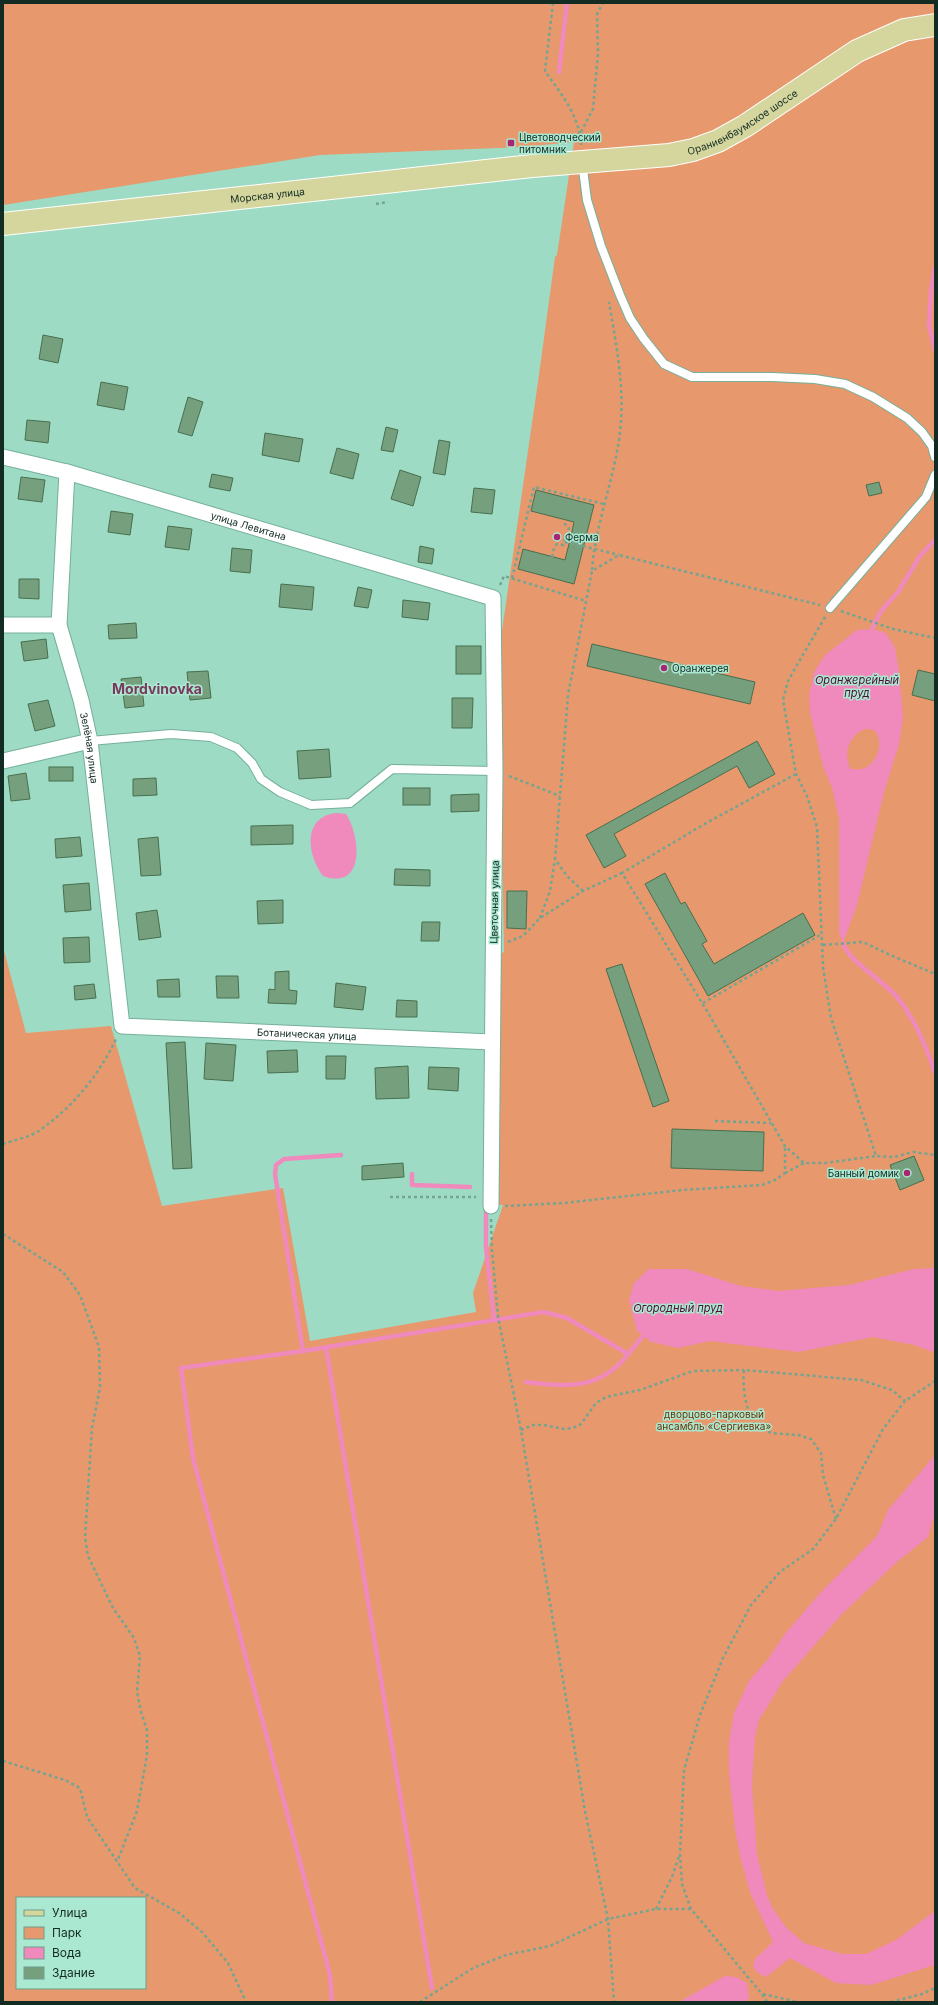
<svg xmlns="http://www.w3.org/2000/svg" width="938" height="2005" viewBox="0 0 938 2005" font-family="Inter,sans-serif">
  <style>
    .green { fill: #e7986c; fill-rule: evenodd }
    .water { fill: #f089bc; fill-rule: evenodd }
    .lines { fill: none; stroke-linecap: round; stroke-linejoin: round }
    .stream { stroke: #f089bc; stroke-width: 4.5 }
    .building { fill: #76a07d; stroke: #466f4e }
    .lane-casing { stroke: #75b09a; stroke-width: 10 }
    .street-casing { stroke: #75b09a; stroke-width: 17 }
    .primary-casing { stroke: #fff; stroke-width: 24 }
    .path { stroke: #73a592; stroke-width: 2.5; stroke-dasharray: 3 3; stroke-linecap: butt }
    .lane { stroke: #fff; stroke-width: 8 }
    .street { stroke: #fff; stroke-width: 15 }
    .primary { stroke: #d5d69d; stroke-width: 22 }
    .poi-dot { fill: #a72572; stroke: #abe8d1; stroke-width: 1.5 }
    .labels { text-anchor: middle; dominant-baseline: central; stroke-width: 3; stroke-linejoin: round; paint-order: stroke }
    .street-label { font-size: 10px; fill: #122b23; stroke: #abe8d1 }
    .poi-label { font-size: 10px; fill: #122b23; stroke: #abe8d1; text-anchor: start }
    .park-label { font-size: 10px; fill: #6e3103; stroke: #abe8d1 }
    .water-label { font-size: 11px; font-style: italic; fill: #4f0f34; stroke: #abe8d1 }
    .district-label { font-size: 14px; font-weight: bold; fill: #7a395b; stroke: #abe8d1 }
  </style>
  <rect width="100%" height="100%" fill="#9edbc4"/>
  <path class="green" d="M3,3h932v1999h-932v-1055l23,86 85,-7 51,180 121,-18 27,153 166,-29 -3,-19 30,-88h-5l2,-251 4,-2 -5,-301 39,-269 17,-125 2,-2 17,-113 -52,5 -202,8 -317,50zM17,1898h128v90h-128z"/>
  <g class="water">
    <path d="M872,629l14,4 9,15 4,23 4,47 -4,26 -15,48 -27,113 -14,38 -4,-10v-115l-7,-30 -9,-22 -13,-54 -1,-17 5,-23 11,-17 32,-25zM865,729h6l5,3c10,17 -5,44 -26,36 -7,-15 -1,-33 15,-39z"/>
    <path d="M336,813l10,1c15,23 19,77 -23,62 -16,-21 -21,-59 13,-63z"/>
    <path d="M935,1268v83l-2,1 -19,-7 -41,-8 -74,15 -89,-11 -32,7 -27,-6 -14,-11 -8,-31 5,-17 15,-14h38l54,17 37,5 71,-6 65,-16z"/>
    <path d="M935,1455v58l-7,24 -31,25 -55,52 -59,67 -24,39 -4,16 -3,49 5,69 10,41 6,14 13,18 18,16 38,11h24l30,-14 39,-29v54l-64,20 -35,-2 -46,-25 -24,19 -8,-4 -5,-6 2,-8 18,-17 -23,-50 -9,-32 -6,-31 -6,-57v-30l5,-29 15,-32 20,-23 15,-23 38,-44 55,-55 11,-26z"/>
    <path d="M725,1976l11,1 11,6 2,14 -3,5h-67z"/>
  </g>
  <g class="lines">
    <g class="stream">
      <path d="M559,72l8,-69"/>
      <path d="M935,268l-4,22 -2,36 6,24"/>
      <path d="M872,629l9,-18 17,-19 22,-36 15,-16"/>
      <path d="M843,943c4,17 43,40 54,54 19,24 28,47 38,76"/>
      <path d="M341,1155l-57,4 -8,6 -1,9 28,177 241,-39 23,6 61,36 15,-18"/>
      <path d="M412,1174v11l58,2"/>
      <path d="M486,1207v40l8,73"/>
      <path d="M326,1347l106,641"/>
      <path d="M303,1351l-122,17 12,90 137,517 2,27"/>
      <path d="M526,1382c40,5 75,8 102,-28"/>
    </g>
  </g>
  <g class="building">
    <path d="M43,335l20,4 -5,24 -19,-4z"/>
    <path d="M101,382l27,5 -4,23 -27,-5z"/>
    <path d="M188,397l15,5 -11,34 -14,-4z"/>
    <path d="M27,420l23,2 -2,21 -23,-3z"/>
    <path d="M386,427l12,3 -5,22 -12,-2z"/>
    <path d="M265,433l38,6 -4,23 -37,-7z"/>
    <path d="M439,440l11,2 -5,33 -12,-2z"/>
    <path d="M337,448l22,6 -6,25 -23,-6z"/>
    <path d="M400,470l21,7 -8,29 -22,-7z"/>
    <path d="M212,474l21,4 -3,13 -21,-4z"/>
    <path d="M21,477l24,3 -3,22 -24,-3z"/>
    <path d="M879,482l3,11 -13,3 -3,-11z"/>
    <path d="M474,488l21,2 -3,24 -21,-2z"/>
    <path d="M536,490l58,15 -20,79 -56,-15 5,-20 42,11 6,-24 3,-14 -43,-11z"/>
    <path d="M111,511l22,3 -3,21 -22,-3z"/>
    <path d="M168,526l24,3 -3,21 -24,-3z"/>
    <path d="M420,546l14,3 -2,15 -14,-2z"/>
    <path d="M232,548l20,2 -2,23 -20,-2z"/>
    <path d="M19,579h20v20l-20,-1z"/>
    <path d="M281,584l33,3 -2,23 -33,-3z"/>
    <path d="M358,587l14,3 -4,18 -14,-2z"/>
    <path d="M403,600l27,3 -2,17 -26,-3z"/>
    <path d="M136,623l1,15 -28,1 -1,-14z"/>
    <path d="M46,639l2,19 -24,3 -3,-19z"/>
    <path d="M592,644l163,38 -5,22 -163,-38z"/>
    <rect x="456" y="646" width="25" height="28"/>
    <path d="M918,670l17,4v27l-23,-6z"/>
    <path d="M208,671l3,27 -21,2 -3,-28z"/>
    <path d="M141,677l3,29 -19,2 -4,-29z"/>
    <path d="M452,698h21l-1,30h-20z"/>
    <path d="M48,700l7,26 -20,5 -7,-27z"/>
    <path d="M757,741l18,33 -26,14 -12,-22 -123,68 12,22 -22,12 -18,-33z"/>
    <path d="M329,749l2,28 -32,2 -2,-28z"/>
    <rect x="49" y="767" width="24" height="14"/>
    <path d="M26,773l4,26 -19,2 -3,-25z"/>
    <path d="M156,778l1,17 -24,1v-17z"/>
    <rect x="403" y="788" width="27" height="17"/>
    <path d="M479,794v17l-28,1v-17z"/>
    <path d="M293,825v19l-42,1v-19z"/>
    <path d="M80,837l2,19 -26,2 -1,-19z"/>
    <path d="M158,837l3,38 -20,1 -3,-37z"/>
    <path d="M395,869l35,1v16l-36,-1z"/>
    <path d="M665,873l16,31 4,-2 22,39 -5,3 12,20 89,-51 12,22 -107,61 -63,-112z"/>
    <path d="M89,883l2,27 -26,2 -2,-27z"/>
    <path d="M507,891h20l-1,38 -19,-1z"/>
    <path d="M283,900v23l-25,1 -1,-23z"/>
    <path d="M157,910l4,27 -22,3 -3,-27z"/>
    <path d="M422,922h18l-1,19h-18z"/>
    <path d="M89,937l1,25 -26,1 -1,-25z"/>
    <path d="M622,964l47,137 -16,6 -47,-138z"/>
    <path d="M289,971v19l8,1 -1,13 -28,-1 1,-14 6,1v-18z"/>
    <path d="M216,976h22l1,22h-22z"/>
    <path d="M179,979l1,18h-22l-1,-17z"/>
    <path d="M336,983l30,4 -3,23 -29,-3z"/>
    <path d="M94,984l2,14 -21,2 -1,-14z"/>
    <path d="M397,1000l20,1v16h-21z"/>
    <path d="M185,1042l7,126 -19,1 -7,-126z"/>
    <path d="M206,1043l30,2 -3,36 -29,-2z"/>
    <path d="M297,1050l1,22 -30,1 -1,-22z"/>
    <path d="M326,1056h20l-1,23h-19z"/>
    <path d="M408,1066l1,32 -33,1 -1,-31z"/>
    <path d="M429,1067l30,1 -1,23 -30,-2z"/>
    <path d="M672,1129l92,3 -1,39 -92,-3z"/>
    <path d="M914,1156l10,24 -24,10 -10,-25z"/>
    <path d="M403,1163l1,14 -42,3v-14z"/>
  </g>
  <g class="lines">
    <defs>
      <g id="lane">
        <path d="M582,162l5,38 14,46 19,49 10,23 14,21 20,25 28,13h80l43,2 30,5 28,13 34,21 15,14 10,14 3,11"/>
        <path d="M830,608l96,-111 9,-22"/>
        <path d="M90,741l81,-7 40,3 26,11 15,15 9,16 19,13 31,13 39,-2 42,-34 103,2"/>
      </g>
      <g id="street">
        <path id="s1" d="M3,457l64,15 426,126 2,173 -4,435"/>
        <path id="s2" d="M67,472l-8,153 22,75 9,41 32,285 370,16"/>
        <path d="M3,625h56"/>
        <path d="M3,761l87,-20"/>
      </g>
      <g id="primary">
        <path id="s3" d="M3,224l529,-58 137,-11 24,-5 25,-9 27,-15 112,-75 47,-21 31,-5"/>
      </g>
    </defs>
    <use href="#lane" class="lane-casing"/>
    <use href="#street" class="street-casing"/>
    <use href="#primary" class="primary-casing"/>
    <g class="path">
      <path d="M553,3l-8,68c16,23 35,45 36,74"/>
      <path d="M581,132l12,-23 5,-56 -1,-39 6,-11"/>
      <path d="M376,204l12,-2"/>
      <path d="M565,542l17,4"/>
      <path d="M583,546l36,9"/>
      <path d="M552,557l2,-9 3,-4 6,1 6,-17 -4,-4 1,-4"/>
      <path d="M592,570c3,-42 19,-82 26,-124 9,-48 -1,-97 -9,-144"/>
      <path d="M512,578l22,-91 70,17"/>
      <path d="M500,585l4,-9 82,25"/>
      <path d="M841,611l52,18 42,9"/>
      <path d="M825,617l-28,48 -9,16 -5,19 13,74 11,22 10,31 6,140 8,51 45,138 18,1 19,-5 22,3"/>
      <path d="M796,774l-88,48 -86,51 85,138 78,135 19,17h21l51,-7"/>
      <path d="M509,776l51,20"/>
      <path d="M583,891l-16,-15 -12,-17 13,-164 24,-124 27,-16 201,50"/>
      <path d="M540,918l10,-27 5,-32"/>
      <path d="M508,942l15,-6 17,-18 43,-27 39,-18"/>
      <path d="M823,945l40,-3 25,12 47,20"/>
      <path d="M703,1003l119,-69"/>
      <path d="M715,1121l56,2"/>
      <path d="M3,1144c11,-4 28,-7 37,-14 33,-23 59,-55 76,-91"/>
      <path d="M785,1173l19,-10"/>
      <path d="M390,1197h86"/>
      <path d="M505,1206l59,-3 118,-13 80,-5 13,-5 10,-7v-27"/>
      <path d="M491,1219l1,31 6,67 23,113 64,381 23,108 6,83"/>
      <path d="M3,1234l60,38 17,23 19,52 1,40 -8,41 -7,110 3,18 12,25 13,27 21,30 6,18 -3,36 4,20 6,18v25l-10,56 -20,51"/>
      <path d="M521,1430l12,-5h11l20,4 9,-1 8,-4 15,-21 10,-6 34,-7 53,-19 51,-1"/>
      <path d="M836,1519l-13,-44 -2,-22 -10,-14 -13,-4 -27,-2 -16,-7c-9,-19 -13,-35 -11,-56l117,10 31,10 13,11"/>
      <path d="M3,1761l62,19 15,8 7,29 48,71 44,25 23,19 26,31 18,39"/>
      <path d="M656,1909l16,-32 7,-21"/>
      <path d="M763,1994l35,8"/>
      <path d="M420,2002l53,-34 33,-13 44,-9 58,-27 48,-10h35"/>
      <path d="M767,2002l-5,-8 -71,-85 -9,-25 -2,-30 4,-84 16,-55 23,-57 28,-53 29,-33 33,-23 23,-30 47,-90 22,-28 30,-20"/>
      <path d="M891,2002l31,-8 13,-6"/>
    </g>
    <use href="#lane" class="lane"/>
    <use href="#street" class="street"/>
    <use href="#primary" class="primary"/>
  </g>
  <g class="poi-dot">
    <rect x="507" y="139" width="8" height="8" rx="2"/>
    <circle cx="557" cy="537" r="4"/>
    <circle cx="664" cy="668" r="4"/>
    <circle cx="907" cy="1173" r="4"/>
  </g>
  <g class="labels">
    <g class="street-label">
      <text stroke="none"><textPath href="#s3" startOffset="751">Ораниенбаумское шоссе</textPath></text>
      <text stroke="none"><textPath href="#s3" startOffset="266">Морская улица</textPath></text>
      <text stroke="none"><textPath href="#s1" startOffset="255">улица Левитана</textPath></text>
      <text stroke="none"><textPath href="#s2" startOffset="280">Зелёная улица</textPath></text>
      <text transform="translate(494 902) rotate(-89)">Цветочная улица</text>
      <text stroke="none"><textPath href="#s2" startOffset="745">Ботаническая улица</textPath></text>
    </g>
    <g class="poi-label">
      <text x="519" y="137">Цветоводческий<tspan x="519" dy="12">питомник</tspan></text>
      <text x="565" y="537">Ферма</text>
      <text x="672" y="668">Оранжерея</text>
      <text x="899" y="1173" text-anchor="end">Банный домик</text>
    </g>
    <g class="park-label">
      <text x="714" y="1414">дворцово-парковый<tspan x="714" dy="12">ансамбль «Сергиевка»</tspan></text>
    </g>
    <g class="water-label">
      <text x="857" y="680">Оранжерейный<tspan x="857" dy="13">пруд</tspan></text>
      <text x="678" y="1308">Огородный пруд</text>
    </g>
    <g class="district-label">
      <text x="157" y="688">Mordvinovka</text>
    </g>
  </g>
  <rect width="938" height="2005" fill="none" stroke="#122b23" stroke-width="8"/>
  <rect x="16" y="1897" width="130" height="92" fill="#abe8d1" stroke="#6e9c8b"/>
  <rect x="24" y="1910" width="20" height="6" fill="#d5d69d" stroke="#6e9c8b"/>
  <text x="52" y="1917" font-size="12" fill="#122b23">Улица</text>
  <rect x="24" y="1927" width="20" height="12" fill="#e7986c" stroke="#6e9c8b"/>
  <text x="52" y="1937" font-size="12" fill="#122b23">Парк</text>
  <rect x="24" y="1947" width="20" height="12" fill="#f089bc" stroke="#6e9c8b"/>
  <text x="52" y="1957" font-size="12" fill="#122b23">Вода</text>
  <rect x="24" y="1967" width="20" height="12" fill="#76a07d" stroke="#6e9c8b"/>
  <text x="52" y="1977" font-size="12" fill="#122b23">Здание</text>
</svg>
